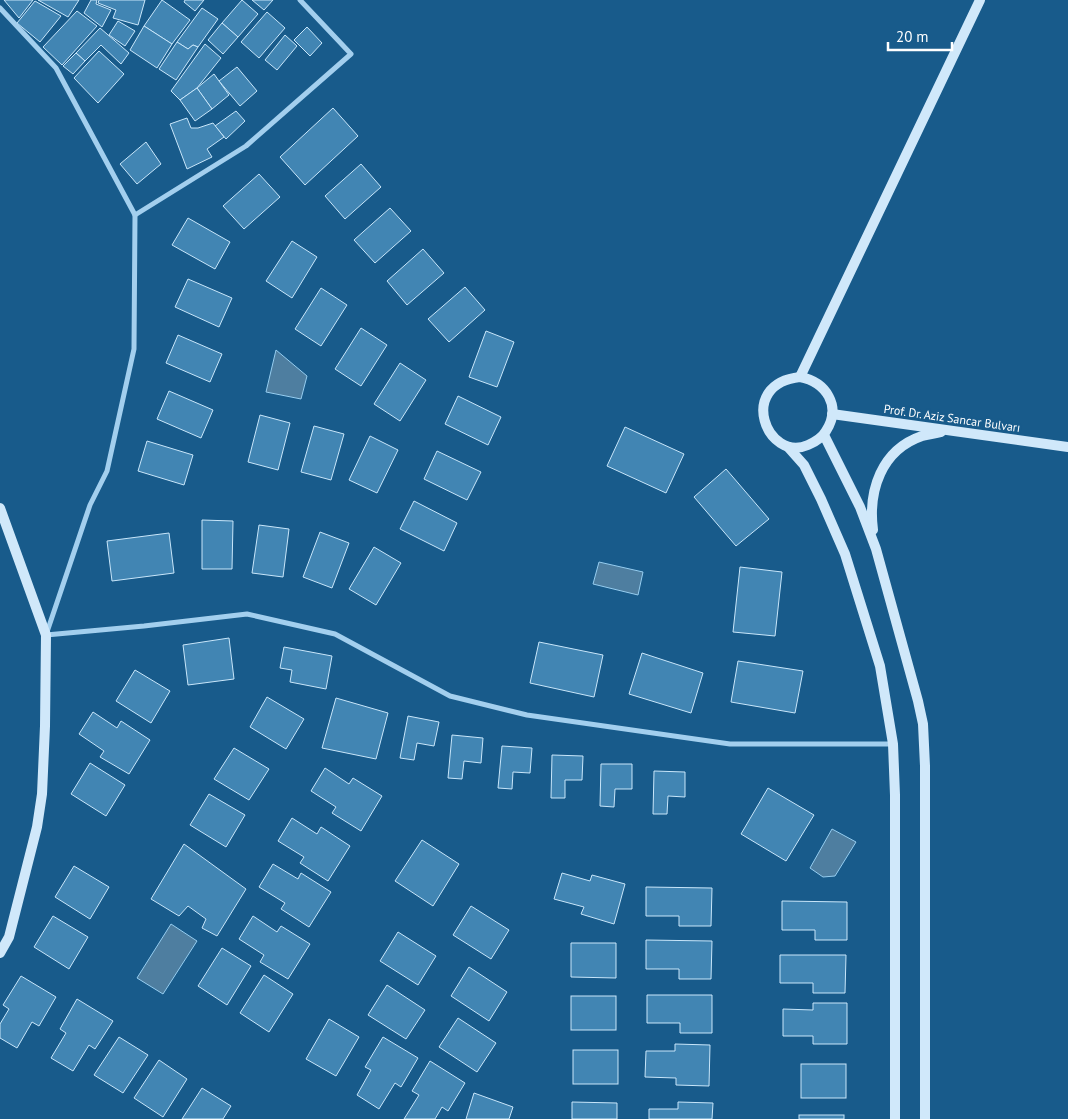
<svg xmlns="http://www.w3.org/2000/svg" width="1068" height="1119" viewBox="0 0 1068 1119" font-family="'PT Sans',sans-serif">
  <style>
    .water { fill: #4e7ea0; stroke: #95cdf0 }
    .building { fill: #4185b3; stroke: #c8e6fa }
    .lines { fill: none; stroke-linecap: round; stroke-linejoin: round }
    .street { stroke: #a3cfee; stroke-width: 5 }
    .secondary { stroke: #d0e8fa; stroke-width: 10 }
    .labels { text-anchor: middle; dominant-baseline: central; stroke-width: 4.5; stroke-linejoin: round; paint-order: stroke }
    .street-label { font-size: 12px; fill: #fff; stroke: #185b8b }
  </style>
  <rect width="100%" height="100%" fill="#185b8b"/>
  <g class="water">
    <path d="M276,350l31,26 -6,23 -35,-7z"/>
    <path d="M599,562l44,10 -5,23 -45,-11z"/>
    <path d="M832,829l24,13 -21,34 -12,1 -13,-9z"/>
    <path d="M171,924l26,17 -34,53 -26,-16z"/>
  </g>
  <g class="building">
    <path d="M4,0h29l-14,18z"/>
    <path d="M38,0h41l-11,17z"/>
    <path d="M91,0h6l-1,4 15,6 -9,17 -18,-14z"/>
    <path d="M99,0h46l-7,25 -25,-7 3,-8 -18,-7z"/>
    <path d="M162,0l28,20 -18,24 -28,-18z"/>
    <path d="M185,0h19l-9,11 -11,-9z"/>
    <path d="M242,0l16,14 -20,23 -16,-14z"/>
    <path d="M252,0h21l-9,10z"/>
    <path d="M35,1l26,15 -21,26 -23,-19z"/>
    <path d="M202,8l16,11 -20,28 -5,-2 -5,4 -11,-7z"/>
    <path d="M77,11l20,15 -35,39 -19,-18z"/>
    <path d="M267,12l18,16 -26,30 -18,-16z"/>
    <path d="M118,21l17,10 -10,15 -16,-11z"/>
    <path d="M222,23l16,14 -15,17 -15,-14z"/>
    <path d="M144,26l28,18 -15,24 -27,-18z"/>
    <path d="M307,27l15,16 -12,13 -16,-16z"/>
    <path d="M100,28l29,25 -8,11 -20,-19 -16,16 -9,-8z"/>
    <path d="M285,35l12,11 -20,24 -12,-10z"/>
    <path d="M177,42l11,7 5,-4 5,2 -22,33 -17,-11z"/>
    <path d="M205,44l16,14 -24,30 -17,12 -9,-9z"/>
    <path d="M99,51l25,23 -26,29 -24,-25z"/>
    <path d="M76,53l9,8 -12,13 -10,-8z"/>
    <path d="M237,67l20,24 -17,15 -21,-25z"/>
    <path d="M214,74l15,21 -17,14 -15,-21z"/>
    <path d="M197,88l15,21 -17,12 -15,-21z"/>
    <path d="M333,108l25,28 -53,49 -25,-28z"/>
    <path d="M236,111l9,10 -19,18 -11,-13z"/>
    <path d="M187,118l4,10h7l15,-5 11,14 -17,12 5,8 -25,12 -17,-45z"/>
    <path d="M146,142l15,22 -24,20 -17,-20z"/>
    <path d="M361,164l20,23 -36,32 -20,-23z"/>
    <path d="M259,174l21,23 -36,32 -21,-23z"/>
    <path d="M390,208l21,23 -36,32 -21,-23z"/>
    <path d="M188,218l42,24 -15,27 -43,-24z"/>
    <path d="M292,241l25,16 -25,41 -26,-17z"/>
    <path d="M423,249l21,24 -37,32 -20,-24z"/>
    <path d="M188,279l44,19 -13,29 -44,-20z"/>
    <path d="M465,287l20,23 -36,32 -21,-23z"/>
    <path d="M321,288l26,17 -26,41 -26,-17z"/>
    <path d="M361,328l26,17 -26,41 -26,-17z"/>
    <path d="M486,331l28,11 -17,45 -28,-10z"/>
    <path d="M178,335l44,19 -12,28 -44,-19z"/>
    <path d="M400,363l26,17 -26,41 -26,-17z"/>
    <path d="M169,391l44,19 -12,28 -44,-19z"/>
    <path d="M458,396l43,21 -13,28 -43,-21z"/>
    <path d="M260,415l30,8 -12,47 -30,-8z"/>
    <path d="M314,426l30,8 -13,46 -30,-8z"/>
    <path d="M625,427l59,27 -18,39 -59,-27z"/>
    <path d="M370,436l28,14 -21,43 -28,-13z"/>
    <path d="M147,441l46,14 -9,30 -46,-14z"/>
    <path d="M437,451l44,21 -14,28 -43,-21z"/>
    <path d="M726,469l43,50 -33,27 -42,-49z"/>
    <path d="M414,501l43,22 -13,28 -44,-22z"/>
    <path d="M202,520l31,1 -1,48h-30z"/>
    <path d="M259,525l30,4 -6,48 -31,-4z"/>
    <path d="M320,532l29,11 -17,45 -29,-11z"/>
    <path d="M169,533l5,40 -62,8 -5,-40z"/>
    <path d="M374,547l27,16 -25,42 -27,-16z"/>
    <path d="M740,567l42,5 -7,64 -42,-4z"/>
    <path d="M229,638l5,41 -46,6 -5,-40z"/>
    <path d="M539,642l64,13 -9,42 -64,-14z"/>
    <path d="M284,647l48,9 -6,33 -36,-7 2,-12 -12,-2z"/>
    <path d="M642,653l61,20 -12,40 -62,-19z"/>
    <path d="M738,661l65,10 -8,42 -64,-11z"/>
    <path d="M135,670l35,21 -19,32 -35,-22z"/>
    <path d="M267,697l37,22 -18,30 -36,-22z"/>
    <path d="M336,698l52,15 -12,46 -54,-11z"/>
    <path d="M93,712l24,16 4,-7 29,19 -21,34 -29,-17 4,-6 -25,-17z"/>
    <path d="M408,716l31,6 -5,24 -17,-3 -3,17 -14,-2z"/>
    <path d="M452,735l31,3 -2,25 -17,-2 -2,18 -14,-1z"/>
    <path d="M502,746l30,2 -2,25 -17,-1 -1,17 -14,-1z"/>
    <path d="M234,748l35,21 -20,31 -35,-21z"/>
    <path d="M552,755l31,1 -1,24h-17v18h-14z"/>
    <path d="M90,763l35,22 -19,31 -35,-22z"/>
    <path d="M601,764h31v25h-17l-1,18 -14,-1z"/>
    <path d="M325,768l24,16 4,-6 29,18 -21,35 -29,-18 4,-6 -25,-16z"/>
    <path d="M654,771l31,1v25l-17,-1 -1,18h-14z"/>
    <path d="M768,788l46,27 -28,46 -45,-27z"/>
    <path d="M209,794l36,21 -19,32 -36,-22z"/>
    <path d="M292,818l25,16 4,-7 29,19 -22,35 -28,-18 4,-6 -26,-16z"/>
    <path d="M422,840l37,24 -26,42 -38,-25z"/>
    <path d="M184,844l62,45 -29,47 -15,-8 4,-9 -18,-13 -9,10 -28,-17z"/>
    <path d="M273,864l25,15 3,-6 30,19 -22,35 -28,-18 4,-6 -26,-16z"/>
    <path d="M74,866l35,21 -19,32 -35,-22z"/>
    <path d="M562,873l28,8 2,-6 33,9 -11,40 -33,-10 3,-7 -30,-8z"/>
    <path d="M646,887l66,1 -1,38h-32v-10h-33z"/>
    <path d="M782,901l65,1v38h-32v-10h-33z"/>
    <path d="M471,906l38,24 -18,29 -38,-24z"/>
    <path d="M53,916l35,21 -19,32 -35,-22z"/>
    <path d="M253,916l24,16 4,-6 29,18 -22,35 -28,-17 4,-7 -25,-16z"/>
    <path d="M398,932l38,24 -18,29 -38,-24z"/>
    <path d="M646,940l66,1 -1,38h-32v-10h-33z"/>
    <path d="M571,943h45v35l-45,-1z"/>
    <path d="M222,948l29,18 -24,39 -29,-19z"/>
    <path d="M780,955h66l-1,38h-32v-10h-33z"/>
    <path d="M469,967l38,25 -18,29 -38,-25z"/>
    <path d="M264,975l29,19 -24,38 -29,-19z"/>
    <path d="M21,976l35,21 -17,29 -7,-4 -15,26 -17,-10v-14l9,-15 -6,-4z"/>
    <path d="M387,985l38,25 -19,29 -38,-24z"/>
    <path d="M647,995h65v38h-32v-10h-33z"/>
    <rect x="571" y="996" width="45" height="34"/>
    <path d="M77,999l36,22 -18,28 -6,-4 -16,26 -22,-13 15,-25 -6,-4z"/>
    <path d="M813,1003h34v41h-34v-8h-30v-27l30,1z"/>
    <path d="M458,1018l38,25 -19,29 -38,-25z"/>
    <path d="M329,1019l30,18 -23,39 -30,-17z"/>
    <path d="M119,1037l29,18 -25,38 -29,-18z"/>
    <path d="M383,1037l35,21 -17,29 -6,-4 -16,26 -22,-14 14,-25 -6,-3z"/>
    <path d="M675,1044l35,1 -1,41 -33,-1v-7l-31,-1 1,-26h29z"/>
    <rect x="573" y="1050" width="45" height="34"/>
    <path d="M159,1060l28,19 -24,38 -29,-19z"/>
    <path d="M430,1061l35,22 -17,28 -6,-4 -7,12h-31l15,-24 -7,-4z"/>
    <rect x="801" y="1064" width="45" height="34"/>
    <path d="M202,1088l29,18 -8,13h-41z"/>
    <path d="M474,1093l39,14 -4,12h-43z"/>
    <path d="M572,1102l45,1v16h-45z"/>
    <path d="M678,1102l35,1 -1,16h-63v-10h29z"/>
    <rect x="799" y="1115" width="45" height="4"/>
  </g>
  <g class="lines">
    <g class="street">
      <path d="M0,8l56,60 79,147 111,-69 105,-92 -51,-54"/>
      <path d="M135,215l-1,134 -27,122 -17,34 -44,130 98,-9 103,-12 88,20 115,62 77,19 203,29h163"/>
    </g>
    <g class="secondary">
      <path d="M800,377l180,-377"/>
      <path d="M800,377c26,5 42,29 26,54 -4,7 -11,11 -18,14 -41,18 -72,-61 -8,-68z"/>
      <path d="M832,414l236,33"/>
      <path d="M824,435l36,72 16,42 42,152 5,23 2,42v353"/>
      <path d="M788,447l16,18 17,34 24,55 35,112 13,78 2,51v324"/>
      <path d="M0,508l46,127 -1,91 -3,68 -5,33 -28,110 -9,16"/>
      <path d="M873,530c-5,-39 8,-80 49,-94 6,-2 13,-2 19,-4"/>
    </g>
  </g>
  <g class="labels">
    <g class="street-label">
      <text transform="translate(952 418) rotate(8)">Prof. Dr. Aziz Sancar Bulvarı</text>
    </g>
  </g>
  <path d="M888 42v8h64v-8" fill="none" stroke="#ffffff" stroke-width="2.5"/>
  <text x="896" y="42" font-size="15" fill="#ffffff" stroke="#185b8b" stroke-width="4" paint-order="stroke">20 m</text>
</svg>
